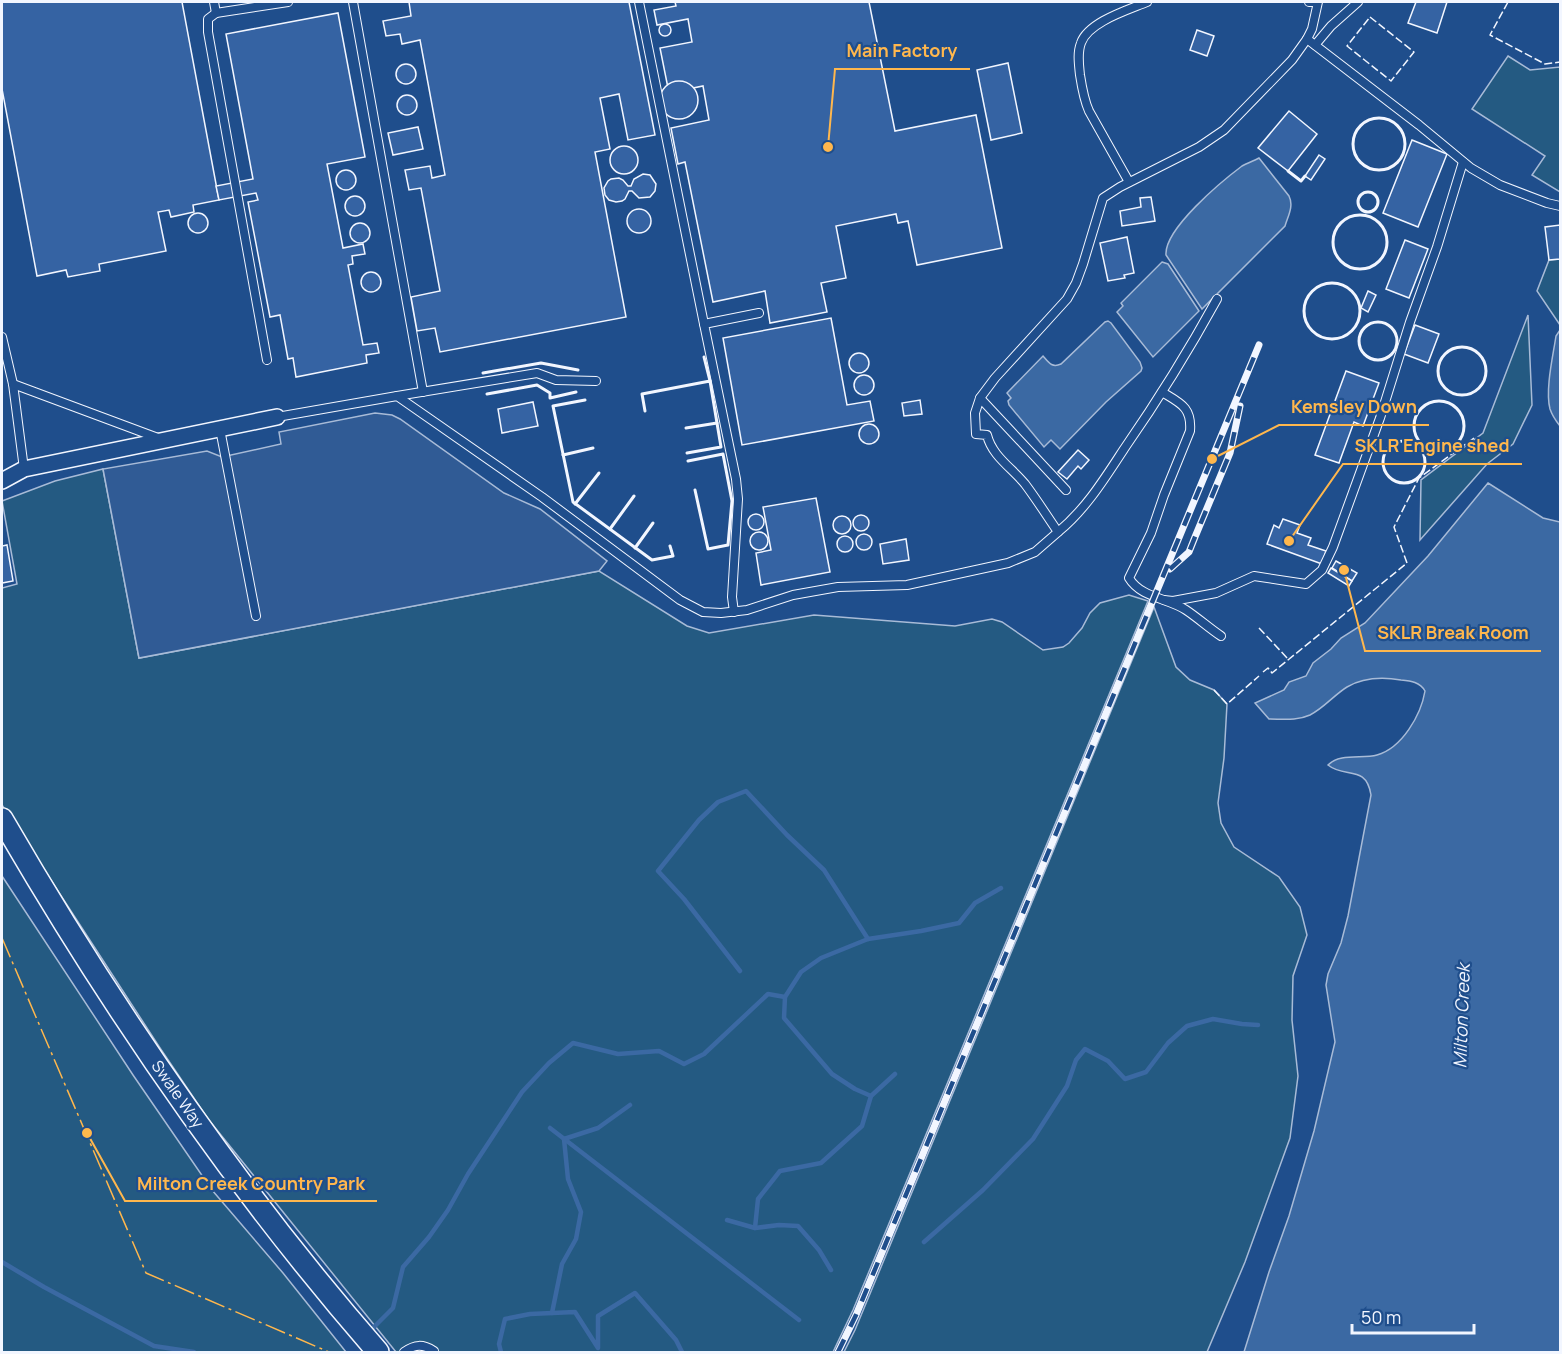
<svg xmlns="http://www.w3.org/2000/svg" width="1562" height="1354" viewBox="0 0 1562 1354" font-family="Manrope,sans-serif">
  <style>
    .green { fill: #245a82; stroke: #a8bbd7; stroke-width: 1.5 }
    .parking { fill: #305b95; stroke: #a8bbd7; stroke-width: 1.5 }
    .water { fill: #3b69a3; stroke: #a8bbd7; stroke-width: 1.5 }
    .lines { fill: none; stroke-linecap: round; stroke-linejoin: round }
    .stream { stroke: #3b69a3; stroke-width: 4.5 }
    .building { fill: #3563a3; stroke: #f2f6ff; stroke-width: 1.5 }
    .service-casing { stroke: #f2f6ff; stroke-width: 10 }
    .minor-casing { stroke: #f2f6ff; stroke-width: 18 }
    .secondary-casing { stroke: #f2f6ff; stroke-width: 24 }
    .service { stroke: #1f4e8c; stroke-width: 8 }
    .minor { stroke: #1f4e8c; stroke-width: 15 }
    .secondary { stroke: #1f4e8c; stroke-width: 21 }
    .rail-casing { stroke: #f2f6ff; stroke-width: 7 }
    .rail { stroke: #1f4e8c; stroke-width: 4.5; stroke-dasharray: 14; stroke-linecap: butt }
    .fence { stroke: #f2f6ff; stroke-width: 1.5; stroke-dasharray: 8 3; stroke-linecap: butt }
    .wall { stroke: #f2f6ff; stroke-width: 3 }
    .power { stroke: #ffb74d; stroke-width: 1.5; stroke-dasharray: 21 4.5 3 4.5; stroke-linecap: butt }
    .labels { text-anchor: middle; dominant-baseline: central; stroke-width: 4.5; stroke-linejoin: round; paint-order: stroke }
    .street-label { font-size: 16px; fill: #f2f6ff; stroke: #1f4e8c }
    .water-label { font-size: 18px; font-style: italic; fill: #f2f6ff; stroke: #1f4e8c }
    .leader { fill: none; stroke: #ffb74d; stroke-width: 2 }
    .callout-dot { fill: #ffb74d; stroke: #1f4e8c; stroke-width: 2 }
    .callout-label { font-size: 18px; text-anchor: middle; font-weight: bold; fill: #ffb74d; stroke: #1f4e8c; stroke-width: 4.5; stroke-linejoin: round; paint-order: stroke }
  </style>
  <rect width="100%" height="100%" fill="#1f4e8c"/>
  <g class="green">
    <path d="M1508,56l22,14 30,-3v125l-28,-17 13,-19 -73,-47z"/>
    <path d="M1560,259v66l-23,-34 12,-31z"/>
    <path d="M1528,315l4,90 -19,39 -26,20 -67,76 1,-60 62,-47z"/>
    <path d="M103,469l36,189 460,-87 88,55 22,7 105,-18 141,11 37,-7 10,3 41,28 20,-3 6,-4 13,-15 8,-15 10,-10 29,-8 19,6 -295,709 -20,42h-437l-188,-233 -48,-71 -158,-243v-217l15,-4 -15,-83 53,-20z"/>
    <path d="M1154,607l22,60 14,13 24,10 13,14 -3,54 -6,45 3,20 13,24 45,30 21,30 7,28 -14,41 -1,44 6,56 -8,62 -45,124 -38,90h-363l11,-22z"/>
    <path d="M2,876l131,199 79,115 71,83 63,79h-344z"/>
  </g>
  <path class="parking" d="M375,413l17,2 8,4 104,74 36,16 67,52 -8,10 -460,87 -36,-189 104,-18 15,6 59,-13 -2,-12z"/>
  <g class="water">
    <path d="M1259,158l30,38c5,10 -1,20 -4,30l-83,83 -36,-54c-2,-26 56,-74 76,-89 5,-3 12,-5 17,-8z"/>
    <path d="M1162,262l6,2 31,47 -46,46 -36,-45 6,-6 -2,-3z"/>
    <path d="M1108,321l3,2 29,39 2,6 -1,3 -35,31 -46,47 -9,-9 -7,7 -35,-42 -1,-4 3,-3 -4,-5 36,-37c6,7 9,12 18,8l44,-42z"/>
    <path d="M1560,330v96c-4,-5 -8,-11 -10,-17 -5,-19 3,-53 6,-73z"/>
    <path d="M1488,483l55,35 17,4v830h-316l25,-80 20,-56 25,-85 21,-89 -9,-57 2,-11 13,-31 7,-27 23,-121c-5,-31 -26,-16 -43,-30 12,-12 34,-6 49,-10 25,-7 44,-40 48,-64 -5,-9 -14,-10 -24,-11 -18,-3 -37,-3 -54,7 -13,8 -23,21 -37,28 -13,6 -27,4 -41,4l-14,-16 29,-13 5,-8 17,-6 7,-13 18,-14 10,-11 24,-15 63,-67z"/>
  </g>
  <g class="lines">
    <g class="stream">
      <path d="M740,971l-56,-72 -26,-28 41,-51 19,-18 28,-11 41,44 37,35 44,69"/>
      <path d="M871,1096l-16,-7 -23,-15 -48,-56 1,-21 16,-25 20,-14 47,-19 53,-8 38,-8 16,-20 26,-15"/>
      <path d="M550,1128l249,192"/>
      <path d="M727,1220l28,8 24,-3 19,1 21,24 12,20"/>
      <path d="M755,1228l3,-29 22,-28 41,-8 41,-37 9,-30 24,-22"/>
      <path d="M924,1242l59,-52 50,-51 34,-53 9,-26 9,-11 23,12 17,18 21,-7 22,-29 19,-17 26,-7 29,5 16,1"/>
      <path d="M2,1262l42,25 110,59 40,6"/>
      <path d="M552,1313l10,-49 14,-25 5,-27 -13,-33 -4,-40 34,-11 32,-23"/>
      <path d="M372,1329l21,-21 10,-41 26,-30 19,-27 20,-36 54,-82 27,-29 24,-20 45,11 41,-3 25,13 20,-10 64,-60 17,3"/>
      <path d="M501,1352l-2,-8 6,-25 25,-5 45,-2 23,36v-32l37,-23 41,47 6,12"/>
    </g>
  </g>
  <g class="building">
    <path d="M2,2h180l37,198 -26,5 1,7 -23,5 -2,-7 -11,2 8,39 -67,13 1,7 -32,6 -2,-7 -29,6 -35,-187z"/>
    <path d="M409,2h220l26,133 -27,5 -9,-46 -19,4 10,51 -15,3 31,165 -186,35 -5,-24 -18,3 -6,-34 29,-6 -19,-103 -12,2 -4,-20 25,-4 2,12 13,-3 -25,-135 -18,4 -2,-10 -14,2 -3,-15 28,-5z"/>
    <path d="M675,2h194l26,129 81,-16 26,133 -85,17 -9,-44 -10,2 -2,-9 -60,12 10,52 -25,5 6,29 -57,11 -5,-32 -52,11 -28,-140 -7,2 -7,-36 38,-8 -6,-34 -34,7 -9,-45 32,-6 -4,-23 -31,6 -3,-15 22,-4z"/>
    <path d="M1416,2h31l-10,31 -29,-10z"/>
    <path d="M338,13l27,144 -38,7 16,84 20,-4 2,10 -13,2 1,8 -5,1 15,80 14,-2 2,10 -13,2 1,8 -71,14 -3,-19 -5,1 -8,-44 -10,2 -22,-115 10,-2 -2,-7 -37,7 -3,-14 37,-7 -27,-145z"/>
    <circle cx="665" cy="30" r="6"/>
    <path d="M1197,30l17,6 -7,20 -17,-6z"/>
    <path d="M1008,63l14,70 -31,7 -14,-70z"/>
    <circle cx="406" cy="74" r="10"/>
    <circle cx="679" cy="100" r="19"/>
    <circle cx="407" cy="105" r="10"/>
    <path d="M1289,111l28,23 -29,37 -30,-23z"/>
    <path d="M418,127l5,22 -30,6 -5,-22z"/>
    <path d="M1412,140l35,14 -29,73 -35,-14z"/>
    <circle cx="624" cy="160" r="14"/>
    <path d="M1319,155l6,4 -14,21 -6,-4z"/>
    <circle cx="346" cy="180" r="10"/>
    <path d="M643,174l7,1 6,9 -1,7 -5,6 -11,1 -7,-7h-3l-4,8 -3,2 -6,1 -7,-2 -4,-5 -1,-7 4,-7 3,-2 8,-1 4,2 5,6h3l3,-7z"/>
    <circle cx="355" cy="206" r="10"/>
    <path d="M1151,197l4,24 -33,5 -2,-15 21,-4 -1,-9z"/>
    <circle cx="639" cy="221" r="12"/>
    <circle cx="198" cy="223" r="10"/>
    <circle cx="360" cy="233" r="10"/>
    <path d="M1560,225v34l-11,1 -4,-33z"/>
    <path d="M1127,237l7,36 -10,2 1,3 -17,3 -8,-38z"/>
    <path d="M1405,240l23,9 -19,49 -23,-9z"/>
    <circle cx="371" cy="282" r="10"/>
    <path d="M1368,291l8,4 -8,17 -7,-4z"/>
    <path d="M831,318l16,87 23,-4 4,20 -132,24 -19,-107z"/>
    <path d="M1415,325l24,9 -11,29 -24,-9z"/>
    <circle cx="859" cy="363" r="10"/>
    <path d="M1346,371l33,12 -16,43 -9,-4 -15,41 -24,-8z"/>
    <circle cx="864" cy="385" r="10"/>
    <path d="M920,400l2,14 -18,2 -2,-13z"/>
    <path d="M533,402l5,24 -36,7 -4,-24z"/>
    <circle cx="869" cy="434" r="10"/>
    <path d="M1078,450l11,10 -8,9 -3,-3 -11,13 -9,-7z"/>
    <path d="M816,498l14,74 -69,13 -5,-32 15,-3 -8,-43z"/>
    <circle cx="756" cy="522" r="8"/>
    <circle cx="861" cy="523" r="8"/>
    <circle cx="842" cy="525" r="9"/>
    <path d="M1283,519l17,6 -3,8 14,5 -3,7 18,6 -4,13 -55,-20 7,-19 5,3z"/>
    <circle cx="759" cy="541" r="9"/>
    <circle cx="864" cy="542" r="8"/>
    <circle cx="845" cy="544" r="8"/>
    <path d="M906,539l3,21 -26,4 -3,-20z"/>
    <path d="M7,545l6,36 -11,2v-37z"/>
    <path d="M1336,561l21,12 -5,8 -20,-13z"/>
    <path d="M1331,568l21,13 -3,5 -21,-13z"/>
  </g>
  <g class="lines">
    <defs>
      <g id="service">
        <path d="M214,2l2,11 72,-11"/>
        <path d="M353,2l70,390"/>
        <path d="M639,2l65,322"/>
        <path d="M216,13l-8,6v13l59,328"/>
        <path d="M1307,39l5,-10 6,-27h-9"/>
        <path d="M1315,45l16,-19 27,-24"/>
        <path d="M1129,182l-40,-71c-5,-11 -7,-23 -9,-36 -1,-10 -3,-22 1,-32 7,-21 47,-33 66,-41"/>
        <path d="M2,337l11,47 11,85"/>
        <path d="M13,384l145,54"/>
        <path d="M1162,392c18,11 30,15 28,39l-26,64 -13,38 -22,45c12,20 39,20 57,32 12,8 23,18 35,26"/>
        <path d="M397,396l140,-23 19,7 40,1"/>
        <path d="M980,398l15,-20 72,-79 9,-16 7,-19 20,-66 17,-11 79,-40 25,-17 68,-70 15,-21 112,86 52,43 29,17 47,18 13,3"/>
        <path d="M277,417l120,-21 145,101 138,103 23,12 18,1 26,-3 46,-15 45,-8 69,-2 101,-22 27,-11 23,-20c-11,-16 -21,-32 -33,-48 -13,-16 -33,-28 -38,-49l-11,-1 -1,-21 5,-15 86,92"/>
        <path d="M220,429l36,187"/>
        <path d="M1058,532c28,-23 47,-54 66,-83 34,-49 65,-99 93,-150"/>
        <path d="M1164,600l9,1 43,-8 38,-17 52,8 16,-14 11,-23 47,-129 30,-96 27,-75 26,-85"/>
        <path d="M734,612l-2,-15 6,-98 -2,-20 -32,-155 55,-11"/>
        <path d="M404,1352c11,-8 19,-8 30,-1"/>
      </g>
      <path id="minor" d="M2,481l22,-12 253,-52"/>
      <path id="secondary" d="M2,819c109,188 233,369 376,533"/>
    </defs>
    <use href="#service" class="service-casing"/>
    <use href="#minor" class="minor-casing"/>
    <use href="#secondary" class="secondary-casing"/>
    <use href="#service" class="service"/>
    <use href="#minor" class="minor"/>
    <use href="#secondary" class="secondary"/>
    <defs>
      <g id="rail">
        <path d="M1170,569l19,-17 6,-15 35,-84 10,-47"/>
        <path d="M838,1352l18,-37 403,-970"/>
      </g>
    </defs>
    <use href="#rail" class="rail-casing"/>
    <use href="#rail" class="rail"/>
    <g class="fence">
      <path d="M1508,2l-18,33 55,29 15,-2"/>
      <path d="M1370,17l44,35 -23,29 -44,-35z"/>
      <path d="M1259,628l30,32"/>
      <path d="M1263,672l5,-4 4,5 135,-110 -13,-36 25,-49 55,-40"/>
      <path d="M1214,690l13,14 32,-28"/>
    </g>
    <g class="wall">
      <circle cx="1379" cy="144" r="26"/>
      <path d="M1288,171l13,10 4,-5"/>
      <circle cx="1368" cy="202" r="10"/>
      <circle cx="1360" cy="242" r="27"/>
      <circle cx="1332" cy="311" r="28"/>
      <circle cx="1378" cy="341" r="19"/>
      <circle cx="1462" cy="371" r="24"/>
      <path d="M704,357l6,24"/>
      <path d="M483,373l58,-10 37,7"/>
      <path d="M487,394l50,-9 13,8v5l26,-6"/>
      <path d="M585,400l-32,6 20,96 79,58 21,-4 -3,-10"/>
      <circle cx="1439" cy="426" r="25"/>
      <path d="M645,411l-3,-17 68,-13 11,66 -34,6"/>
      <path d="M686,428l31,-5"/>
      <circle cx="1404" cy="462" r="21"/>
      <path d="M563,455l30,-7"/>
      <path d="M688,461l35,-7 9,47 -4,44 -20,4 -13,-59"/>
      <path d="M575,504l24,-31"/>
      <path d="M610,529l24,-33"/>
      <path d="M635,548l18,-25"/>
    </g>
    <path class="power" d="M2,938l144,335 183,79"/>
  </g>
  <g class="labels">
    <g class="street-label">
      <text transform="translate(178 1094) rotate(55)">Swale Way</text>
    </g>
    <g class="water-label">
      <text transform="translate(1461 1016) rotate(-88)">Milton Creek</text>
    </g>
  </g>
  <path class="leader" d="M828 147L835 69H970M1212 459L1279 425H1429M1289 541L1343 464H1522M1344 570L1365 651H1541M87 1133L125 1201H377"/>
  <g class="callout-dot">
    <circle cx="828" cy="147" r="6"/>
    <circle cx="1212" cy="459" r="6"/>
    <circle cx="1289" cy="541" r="6"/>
    <circle cx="1344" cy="570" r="6"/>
    <circle cx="87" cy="1133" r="6"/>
  </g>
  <g class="callout-label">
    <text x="902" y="57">Main Factory</text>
    <text x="1354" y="413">Kemsley Down</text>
    <text x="1432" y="452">SKLR Engine shed</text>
    <text x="1453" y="639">SKLR Break Room</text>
    <text x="251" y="1190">Milton Creek Country Park</text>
  </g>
  <rect width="1562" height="1354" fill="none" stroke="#f2f6ff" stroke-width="6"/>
  <path d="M1352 1324v9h122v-9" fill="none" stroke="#f2f6ff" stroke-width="3"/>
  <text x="1361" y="1324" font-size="18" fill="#f2f6ff" stroke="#1f4e8c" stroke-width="4.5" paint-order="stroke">50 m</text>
</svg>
